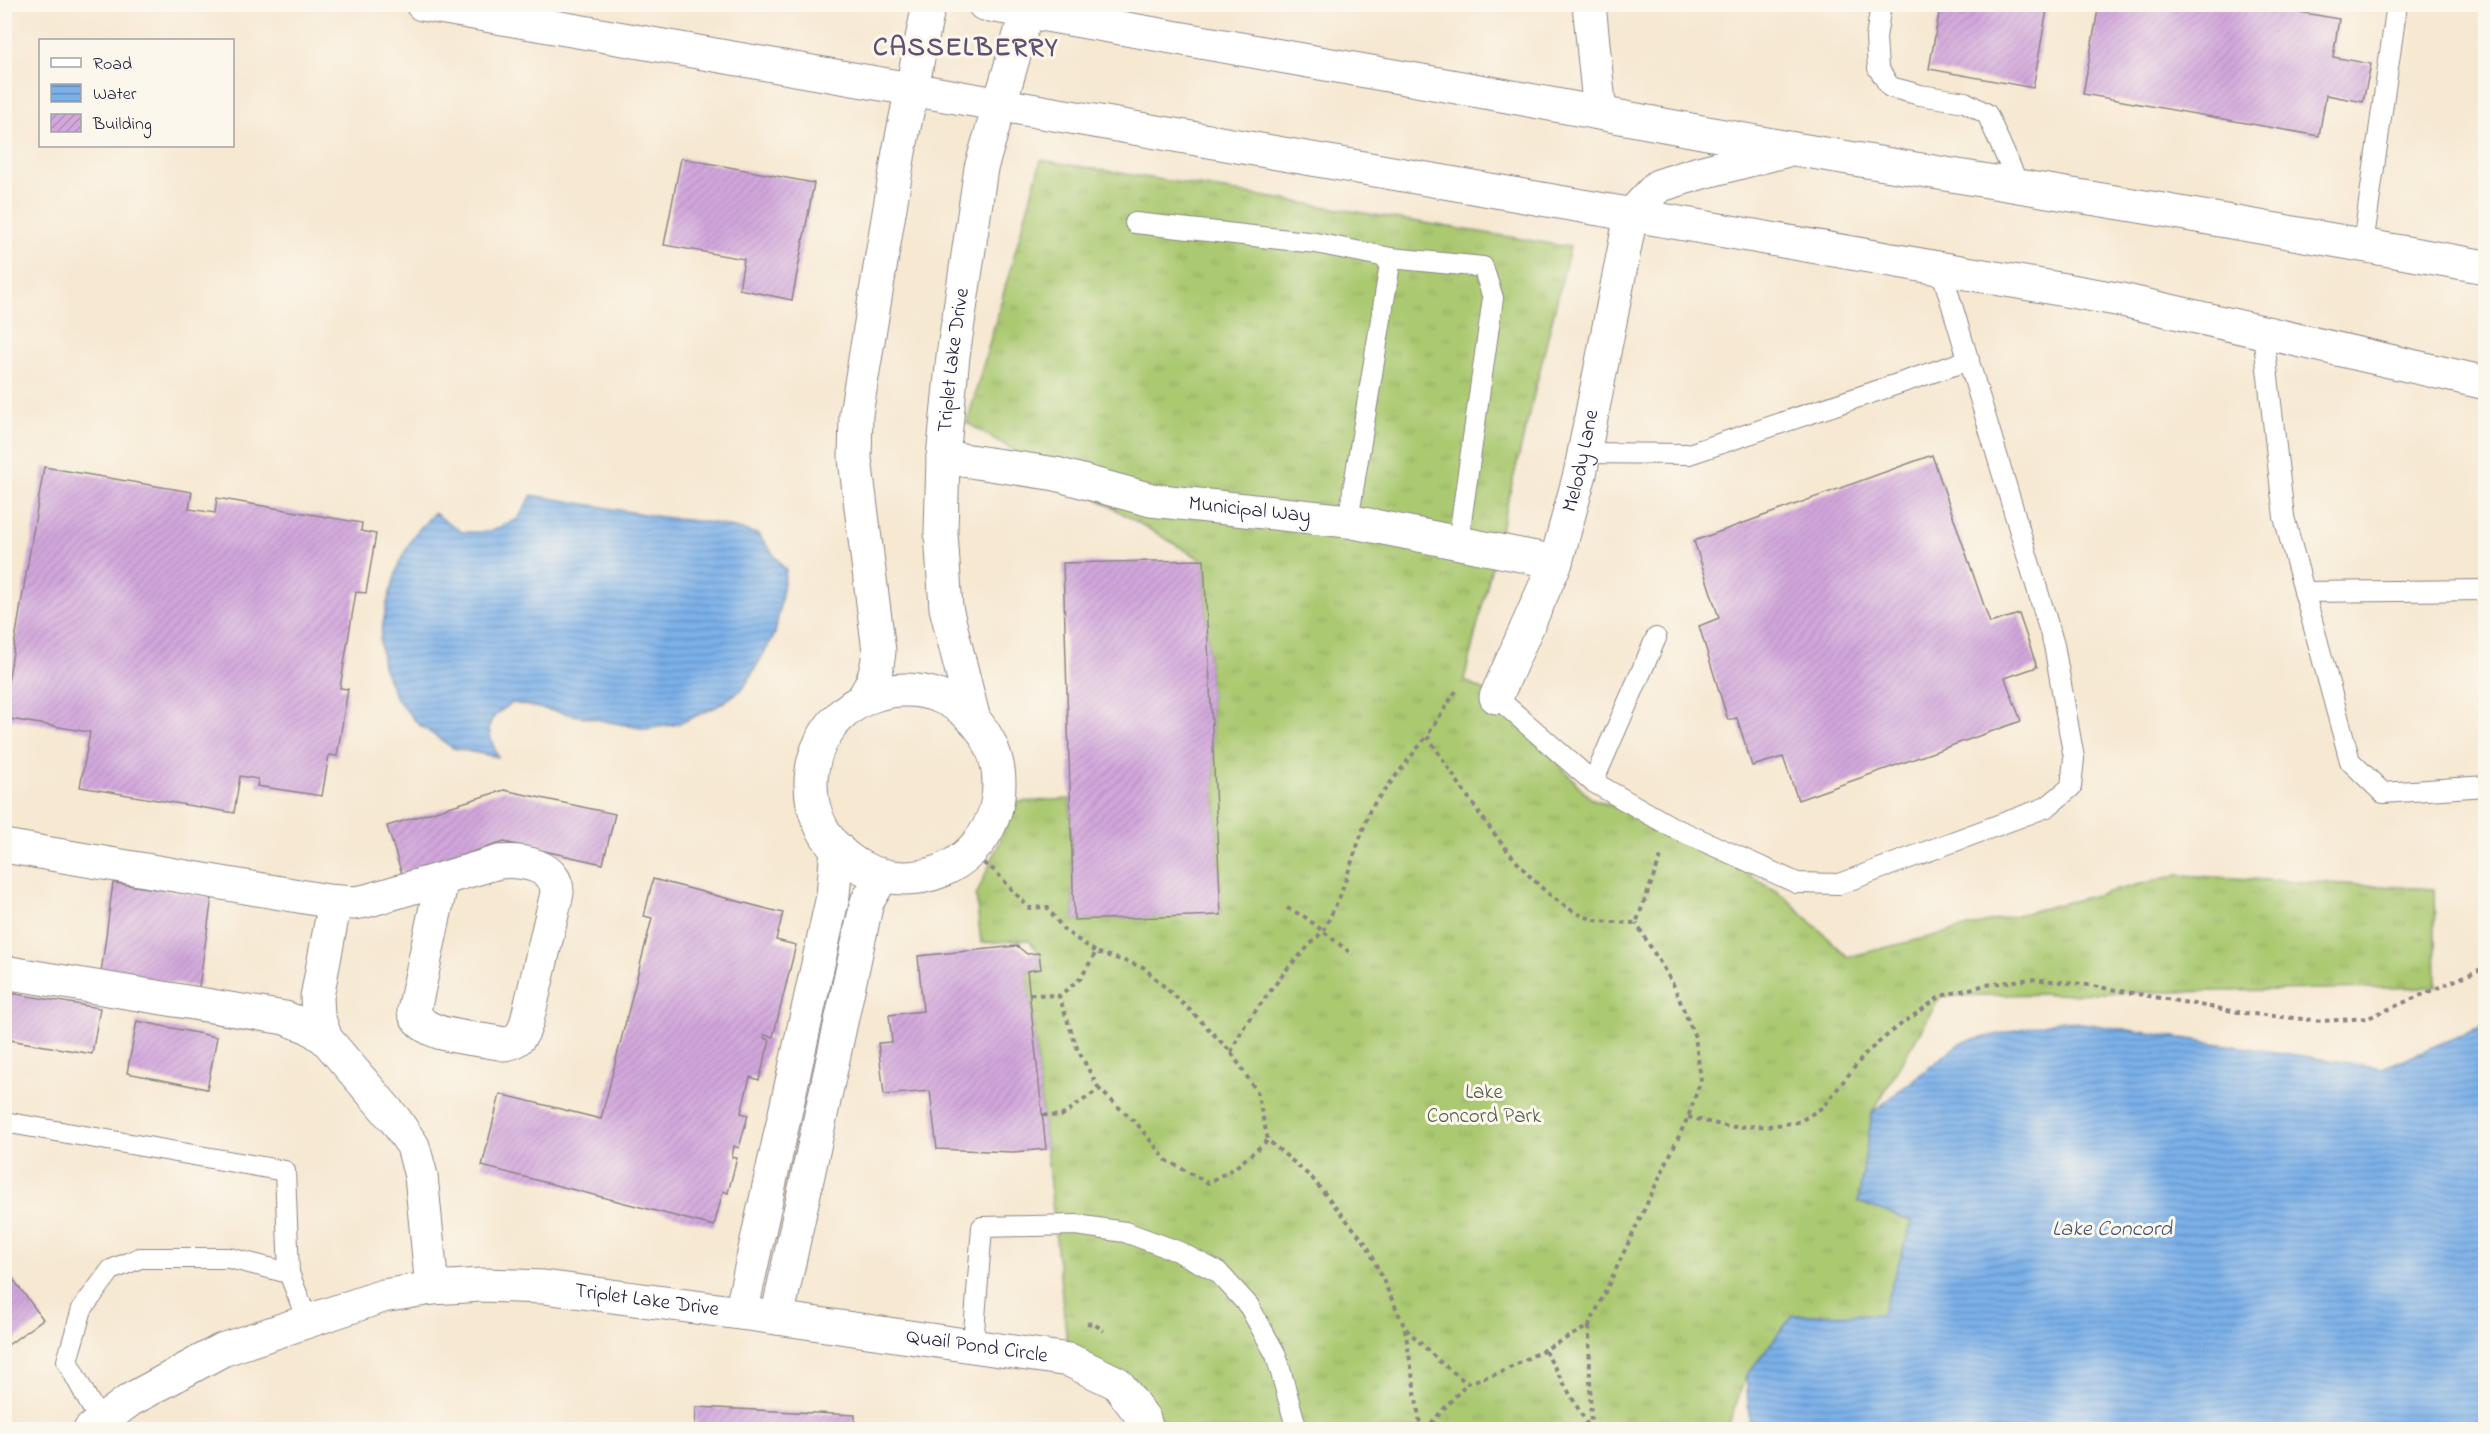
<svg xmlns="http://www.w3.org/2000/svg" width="2490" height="1434" viewBox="0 0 2490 1434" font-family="'Indie Flower',sans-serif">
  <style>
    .grass { fill: url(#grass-tufts); stroke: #667656; stroke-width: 1.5 }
    .water { fill: url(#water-rules); stroke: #4e6992; stroke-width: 1.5 }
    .building { fill: url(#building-hatch) }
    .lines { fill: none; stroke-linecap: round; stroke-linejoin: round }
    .service-casing { stroke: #8c8586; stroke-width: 22 }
    .minor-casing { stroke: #8c8586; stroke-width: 35 }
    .tertiary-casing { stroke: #8c8586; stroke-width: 35 }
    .primary-casing { stroke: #8c8586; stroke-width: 35 }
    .path { stroke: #8c8586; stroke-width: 4; stroke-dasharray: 4.5 4.5; stroke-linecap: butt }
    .service { stroke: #fff; stroke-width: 20 }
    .minor { stroke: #fff; stroke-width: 33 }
    .tertiary { stroke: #fff; stroke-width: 33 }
    .primary { stroke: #fff; stroke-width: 33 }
    .labels { text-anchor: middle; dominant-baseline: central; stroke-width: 6; stroke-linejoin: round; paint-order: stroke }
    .street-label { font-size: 21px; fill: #22223b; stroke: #fbf7ec }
    .park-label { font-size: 21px; fill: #525c4e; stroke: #fbf7ec }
    .water-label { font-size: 22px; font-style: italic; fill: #415478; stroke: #fbf7ec }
    .district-label { font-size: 27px; font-weight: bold; letter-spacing: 1.5px; fill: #605173; stroke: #fbf7ec }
  </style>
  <defs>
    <pattern id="grass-tufts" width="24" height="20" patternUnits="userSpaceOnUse" patternTransform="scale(1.5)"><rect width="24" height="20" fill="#abc971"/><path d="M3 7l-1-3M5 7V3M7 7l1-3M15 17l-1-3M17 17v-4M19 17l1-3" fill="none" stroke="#93ac63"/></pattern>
    <pattern id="water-rules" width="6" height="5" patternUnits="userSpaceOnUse" patternTransform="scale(1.5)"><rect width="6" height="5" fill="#7bb0e9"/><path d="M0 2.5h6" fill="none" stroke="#648fbe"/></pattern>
    <pattern id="building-hatch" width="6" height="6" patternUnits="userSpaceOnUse" patternTransform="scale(1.5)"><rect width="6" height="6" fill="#d2a7dc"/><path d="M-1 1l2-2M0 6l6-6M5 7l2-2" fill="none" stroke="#b48fbe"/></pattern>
  </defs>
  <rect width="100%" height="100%" fill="#fbf7ec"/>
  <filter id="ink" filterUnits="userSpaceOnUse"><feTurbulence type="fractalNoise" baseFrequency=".0167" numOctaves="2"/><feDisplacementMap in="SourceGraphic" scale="12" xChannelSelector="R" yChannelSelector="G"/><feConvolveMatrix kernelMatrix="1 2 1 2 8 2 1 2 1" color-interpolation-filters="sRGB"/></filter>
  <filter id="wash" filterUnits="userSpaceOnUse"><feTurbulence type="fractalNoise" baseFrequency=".008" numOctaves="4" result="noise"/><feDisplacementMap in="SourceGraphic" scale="24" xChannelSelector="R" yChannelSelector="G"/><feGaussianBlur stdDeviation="1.35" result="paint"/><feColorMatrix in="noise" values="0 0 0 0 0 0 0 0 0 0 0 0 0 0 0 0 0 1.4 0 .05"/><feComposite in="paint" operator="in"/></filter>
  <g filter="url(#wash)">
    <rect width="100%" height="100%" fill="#f6e8d1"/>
    <path class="grass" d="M1041,160l529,87 -106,433 32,17 94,101 82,29 112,69 64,61 329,-82 257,14 2,98 -495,9 -69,117 40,109 -30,93h-89l-47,61 -19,53h-580l-78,-69 -42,-389 14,-2 -2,-16 -10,-13 -48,3 -5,-47 41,-94 53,-3 4,121 147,-6 -17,-353 -237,-138z"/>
    <g class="water">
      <path d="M532,495l129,22 52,6 45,11 28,37 -11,63 -32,55 -27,18 -38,17 -32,5 -133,-26c-29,17 -28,23 -15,54l-45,-9 -35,-24 -22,-26 -13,-32 -3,-26 7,-37 12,-40 15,-28 20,-22 28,19h27l29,-13z"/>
      <path d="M2061,1020l321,48 103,-43v404h-735l-4,-53 47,-61 89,-1 30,-92 -54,-20 14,-89 88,-70z"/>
    </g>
    <g id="blocks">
      <g class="building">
        <path d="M1964,4h84l-15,84 -104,-19 11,-61 23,4z"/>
        <path d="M2099,4h201l-1,8 40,7 -6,38 38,7 -8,38 -37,-7 -7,41 -236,-42z"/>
        <path d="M681,158l133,25 -22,117 -53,-11 5,-30 -80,-14z"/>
        <path d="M1932,455l58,168 29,-9 18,53 -32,11 16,43 -223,79 -15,-43 -31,9 -15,-48 -9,2 -29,-94 20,-8 -25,-77z"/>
        <path d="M44,467l148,25 -3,17 26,4 2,-15 145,25 -1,8 15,3 -10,59 -10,-1 -16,96 8,1 -11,67 -8,-1 -7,41 -65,-10 1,-7 -18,-3 -6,37 -154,-26 10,-55 -86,-14v-12z"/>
        <path d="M1204,560l17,355 -147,5 -11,-357z"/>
        <path d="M504,790l111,24 -12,50 -99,-22 -102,32 -15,-48z"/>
        <path d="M653,879l130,34 -7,27 20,5 -23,92 -8,-2 -1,3 6,2 -11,40 -9,-3 -9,36 7,2 -9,33 -5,-2 -2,11 5,1 -9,35 -5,-2 -9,35 -232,-60 18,-72 101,25 51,-201 -8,-2z"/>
        <path d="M113,883l99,14 -13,90 -98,-14z"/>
        <path d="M1017,946l10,8 12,-1 2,16 -14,2 19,178 -33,3 -76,-3 -7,-58 -46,4 -6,-52 14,-1 -3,-27 34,-4 -5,-55z"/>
        <path d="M4,992l96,16 -8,46 -88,-15z"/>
        <path d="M137,1021l80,16 -10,52 -80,-16z"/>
        <path d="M4,1267l39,52 -39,29z"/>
        <path d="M696,1407l159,8 -1,15h-159z"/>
      </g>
    </g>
  </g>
  <g filter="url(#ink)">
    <use href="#blocks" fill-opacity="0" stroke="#8c8586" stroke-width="1.5"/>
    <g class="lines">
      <defs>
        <g id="service">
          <path d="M1881,4l-5,34 2,30 12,19 30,8 45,7 22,12 32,72"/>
          <path d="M1135,223l181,20 75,15 92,9 10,31 -35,245"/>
          <path d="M2363,245l34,-241"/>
          <path d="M2263,333l21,184 66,244 33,32 103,-7"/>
          <path d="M1584,453l105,1 280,-94"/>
          <path d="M1348,521l43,-263"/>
          <path d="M2304,592l182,-2"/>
          <path d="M1496,697l97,85 63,-144"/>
          <path d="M1593,782l79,45 125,56 42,1 208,-77 24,-20 3,-29 -20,-113 -113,-376"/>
          <path d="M4,1122l281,49 4,102 19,49"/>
          <path d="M973,1345l9,-118 94,-2 49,7 52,19 41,21 31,34 27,49 21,75"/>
          <path d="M100,1422l-33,-61 15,-52 29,-39 29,-12h89l60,15"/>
        </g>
        <g id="minor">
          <path id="s1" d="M943,457l113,17 95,26 197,21 208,41"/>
          <path id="s2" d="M1496,697l60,-135 24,-88 51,-259"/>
          <path d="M4,846l324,55 26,2 12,-2 133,-39c22,-2 59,3 58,31l-30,128c-4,14 -9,22 -24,23 -25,-7 -82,-5 -89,-33l28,-132"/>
          <path d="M335,902l-18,95 1,19 8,23 70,82 17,25 8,30 11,112"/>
          <path d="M4,972l281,46 24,9 17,12"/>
          <path id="s3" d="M777,1318l292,42 48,23 27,36 3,11"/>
        </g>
        <g id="tertiary">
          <path d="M1589,4l11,109"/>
          <circle cx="905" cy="784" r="94"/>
          <path d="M862,700c11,-16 15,-29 17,-49l-24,-192 1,-45 43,-262 30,-148"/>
          <path id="s4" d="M974,720l-28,-112 -5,-75 2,-76 10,-101 28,-188 48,-164"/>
          <path d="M741,1313l92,-417 4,-48"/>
          <path id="s5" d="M90,1430l40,-30 92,-50 161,-54 49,-8 50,-3 62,2 233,31 90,-416 16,-27"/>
        </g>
        <g id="primary">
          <path d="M422,4l1700,296 364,83"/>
          <path d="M984,4l512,90 298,55 369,61 323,57"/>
          <path d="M1631,215l27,-29 41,-13 85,-22"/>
        </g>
      </defs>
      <use href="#service" class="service-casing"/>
      <use href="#minor" class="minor-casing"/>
      <use href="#tertiary" class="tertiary-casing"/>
      <use href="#primary" class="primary-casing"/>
      <g class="path">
        <path d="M1456,691l-29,45c38,54 102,167 168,184 13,3 28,2 41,3l25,-66"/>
        <path d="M976,858l19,13 34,37 18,-1 17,23 32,22"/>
        <path d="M1287,908l18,9 48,38"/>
        <path d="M1030,994l29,2"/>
        <path d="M1231,1052l14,-27 41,-55 38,-40 16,-34 30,-87 57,-73"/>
        <path d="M1099,1089l-22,-41 -18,-52 22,-18 15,-26 47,15 49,45 39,40 26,40 11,48"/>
        <path d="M1043,1115l18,1 38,-27 39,36 28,35 42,23 28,-16 32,-27 44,38 55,67 38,83 34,33 28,22 33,-10 89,-47 99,-209 13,-37 -6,-43 -22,-53 -37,-61"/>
        <path d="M1688,1117l41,10 40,-1 30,-4 24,-15 43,-54 30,-25 45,-32 45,-11 45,-6 51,5 162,29 79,8 45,-3 118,-51"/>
        <path d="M1087,1323l7,1 10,7"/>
        <path d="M1589,1326l2,104"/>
        <path d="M1405,1329l16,101"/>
        <path d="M1545,1351l45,78"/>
        <path d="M1425,1430l42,-47"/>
      </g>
      <use href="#service" class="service"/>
      <use href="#minor" class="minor"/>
      <use href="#tertiary" class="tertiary"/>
      <use href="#primary" class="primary"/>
    </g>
  </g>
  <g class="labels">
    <g class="street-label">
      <text stroke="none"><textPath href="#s4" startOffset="364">Triplet Lake Drive</textPath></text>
      <text stroke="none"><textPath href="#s2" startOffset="252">Melody Lane</textPath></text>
      <text stroke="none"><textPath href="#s1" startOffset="312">Municipal Way</textPath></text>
      <text stroke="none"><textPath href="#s5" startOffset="590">Triplet Lake Drive</textPath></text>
      <text stroke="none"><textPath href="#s3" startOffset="202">Quail Pond Circle</textPath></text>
    </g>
    <g class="park-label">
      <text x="1484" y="1093">Lake<tspan x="1484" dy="24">Concord Park</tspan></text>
    </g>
    <g class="water-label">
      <text x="2112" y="1230">Lake Concord</text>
    </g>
    <g class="district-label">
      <text x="966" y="48">CASSELBERRY</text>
    </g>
  </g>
  <rect width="2490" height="1434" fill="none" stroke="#fbf7ec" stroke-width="24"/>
  <rect x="39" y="39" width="195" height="108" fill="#fbf7ec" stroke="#a4a2a5" stroke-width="1.5"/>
  <rect x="51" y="58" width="30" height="9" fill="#ffffff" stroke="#a4a2a5" stroke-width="1.5"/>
  <text x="93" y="69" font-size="18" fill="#22223b">Road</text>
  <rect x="51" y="84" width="30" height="18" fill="url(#water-rules)" stroke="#a4a2a5" stroke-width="1.5"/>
  <text x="93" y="99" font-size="18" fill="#22223b">Water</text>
  <rect x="51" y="114" width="30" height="18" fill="url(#building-hatch)" stroke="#a4a2a5" stroke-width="1.5"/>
  <text x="93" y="129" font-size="18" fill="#22223b">Building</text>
</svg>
